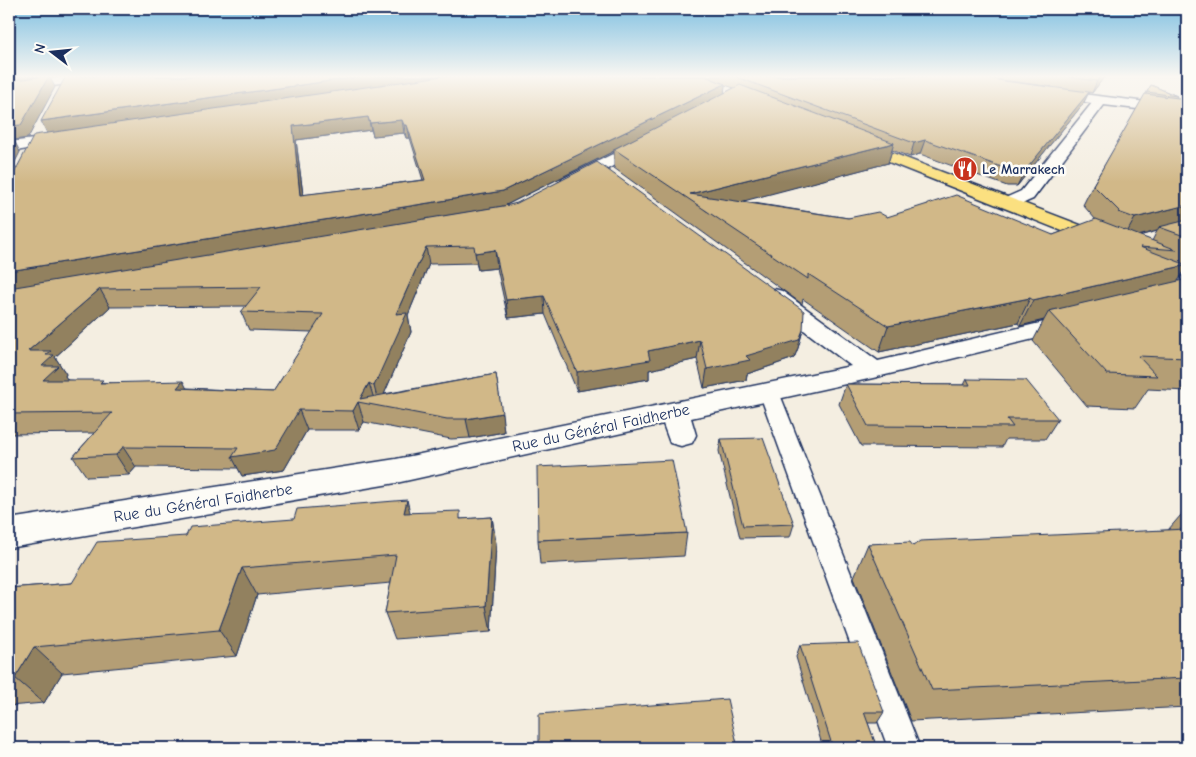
<svg xmlns="http://www.w3.org/2000/svg" width="1196" height="757" viewBox="0 0 1196 757" font-family="'Comic Neue',sans-serif">
  <style>
    .lines { fill: none; stroke-linecap: round; stroke-linejoin: round }
    .lane-casing { stroke: #1b2f5e; stroke-width: 3 }
    .street-casing { stroke: #1b2f5e; stroke-width: 3 }
    .primary-casing { stroke: #1b2f5e; stroke-width: 3 }
    .lane { fill: #fdfcf7; fill-rule: evenodd }
    .street { fill: #fdfcf7; fill-rule: evenodd }
    .primary { fill: #fbe080; fill-rule: evenodd }
    .wall { fill: #b49e75; stroke: #1b2f5e; fill-rule: evenodd }
    .shaded-wall { fill: #92815f; stroke: #1b2f5e }
    .building { fill: #d1b888; stroke: #1b2f5e; fill-rule: evenodd }
    .labels { text-anchor: middle; dominant-baseline: central; stroke-width: 5; stroke-linejoin: round; paint-order: stroke }
    .far-poi-label { font-size: 14px; font-weight: bold; fill: #1b2f5e; stroke: #fdfcf7; text-anchor: start }
    .street-label { font-size: 16px; fill: #1b2f5e; stroke: #fdfcf7 }
  </style>
  <rect width="100%" height="100%" fill="#f4eee1"/>
  <filter id="ink" filterUnits="userSpaceOnUse"><feTurbulence type="fractalNoise" baseFrequency=".02" numOctaves="2"/><feDisplacementMap in="SourceGraphic" scale="10" xChannelSelector="R" yChannelSelector="G"/><feConvolveMatrix kernelMatrix="1 2 1 2 8 2 1 2 1" color-interpolation-filters="sRGB"/></filter>
  <g filter="url(#ink)">
    <g class="lines">
      <defs>
        <path id="lane" d="M769,386l7,2 3,4 141,356h-32l-129,-356 3,-4z"/>
        <g id="street">
          <path d="M72,76h36l-5,3 -94,13v-8z"/>
          <path d="M1050,90l137,17v8l-83,-10 -71,94c-10,4 -19,11 -30,8l-3,-4 3,-4 18,-8 71,-88 -46,-6 -2,-3 2,-3z"/>
          <path d="M67,135l5,1 2,3 -2,3 -63,10v-10z"/>
          <path d="M647,137l5,2 3,3 -3,3 -78,42 -6,1 -6,-1 -3,-4 3,-4z"/>
          <path d="M774,289l8,2 96,70 196,-46 9,2 3,5 -3,5 -210,51 -182,40 5,17 -4,8 -11,3 -11,-3 -7,-19 -267,59 -387,65v-29l387,-60 455,-93 -85,-65 -4,-5 4,-5z"/>
        </g>
        <path id="primary" d="M856,139l258,99 3,4 -3,4 -7,2 -7,-2 -249,-99 -3,-3 3,-3z"/>
      </defs>
      <use href="#lane" class="lane-casing"/>
      <use href="#street" class="street-casing"/>
      <use href="#primary" class="primary-casing"/>
      <use href="#lane" class="lane"/>
      <use href="#street" class="street"/>
      <use href="#primary" class="primary"/>
    </g>
    <g class="wall">
      <path d="M66,76h1039l-13,17 -3,-1 -6,12 -66,82h-10l-87,-32 -10,3 -18,-7 -4,13 -147,38 107,17 39,-1 166,18 43,-15 -13,-15 10,-20 58,-100 26,11 -1,2 11,1v168l-9,14 9,-2v112l-39,-2 -13,19 -48,-2 -54,-65 11,-21 -24,6 -2,-3 -139,29 -76,-53 -1,5 -188,-136v-17l-108,54 297,125 -5,18 -4,10 -47,16 -1,6 -42,8 -7,-29 -48,11v9l-72,12 -32,-77 -37,4 -11,-50 -19,2 -2,-7 -47,1 -21,51 3,17 -27,62 112,-20 8,58 -34,6 -19,1 -87,-17 -5,8h-52l-23,40 -42,6 -4,-8 -102,-1 -7,8 -42,2 -14,-20 21,-24 -85,1v-253l38,-48zM980,77l72,10 -48,-6zM725,85l9,3 -10,5zM371,130l2,6 31,-3 2,5h4l13,42 -120,15 -7,-55zM1157,231l-5,10 -13,-5zM247,306l-6,6 8,18 63,2 -39,60 -86,-4 -120,-8 -2,-4 1,-2 -11,-17 55,-50z"/>
      <path d="M967,379l91,40 -13,20h-39l-4,8 -141,-1 -22,-42 7,-20 118,1z"/>
      <path d="M721,439l73,85 -4,13 -50,1 -21,-87z"/>
      <path d="M1187,508v199l-276,14 -57,-144 14,-33 45,2 255,-16z"/>
      <path d="M410,513l52,6 30,-2 4,27 -5,88 -96,7 -10,-26 6,-30 -134,12 -20,61 -175,17 -18,30 -35,3v-118l63,-5 114,-47z"/>
      <path d="M687,533l-3,23 -144,8 -2,-24z"/>
      <path d="M800,645l84,67 -7,11h-9l9,25h-54l-27,-91z"/>
    </g>
    <g class="shaded-wall">
      <path d="M9,76h38l-38,6z"/>
      <path d="M49,76l6,11 -27,51 -14,2 6,12 -11,22v-48z"/>
      <path d="M366,76h81l-399,59 -7,-14z"/>
      <path d="M1101,76h4l-13,17 5,-12z"/>
      <path d="M725,84l-1,12 -110,53v2l-110,55 -495,84v-19l494,-80z"/>
      <path d="M1089,92l-6,12 -66,82 7,-14z"/>
      <path d="M368,117l3,13 -75,10 9,71 -5,-16 -7,-69z"/>
      <path d="M402,120l2,13 -31,3 -3,-13z"/>
      <path d="M404,125h3l3,13h-4z"/>
      <path d="M925,140l-5,14 -10,3 4,-14z"/>
      <path d="M894,143l-6,20 -182,48 -16,-17z"/>
      <path d="M1187,205v18l-28,4 -2,4 -34,9 12,-22z"/>
      <path d="M426,247l3,17 -21,51 3,17 -32,74 -5,-20 22,-72z"/>
      <path d="M495,250l2,18 -19,2 -3,-17z"/>
      <path d="M1187,265v2l-14,22 -124,22 -5,9 -24,6 13,-26z"/>
      <path d="M100,289l10,18 -55,50 11,17 -1,2 6,9 -28,-5 -15,-29z"/>
      <path d="M544,296l1,18 -37,4 -2,-18z"/>
      <path d="M1030,298l-12,25 -139,29 9,-26z"/>
      <path d="M803,330l-5,18 -4,10 -47,16 -1,6 -42,8 3,-19 39,-13z"/>
      <path d="M700,340l-3,19 -48,11v9l-72,12v-19l71,-21z"/>
      <path d="M183,381l10,20 -16,-13z"/>
      <path d="M369,383l6,19 -15,-3z"/>
      <path d="M358,402l6,20 -5,8 -6,-19z"/>
      <path d="M299,410l8,20 -23,40 -42,6 -10,-19z"/>
      <path d="M502,413l2,19 -34,6 -4,-19z"/>
      <path d="M123,447l13,20 -7,8 -13,-20z"/>
      <path d="M407,500l7,28 -10,-15z"/>
      <path d="M492,517l4,27 -5,88 -5,-26z"/>
      <path d="M242,568l15,27 -20,61 -18,-26z"/>
      <path d="M34,647l28,26 -18,30 -29,-25z"/>
    </g>
    <g class="building">
      <path d="M45,76h4l-28,49 -12,1v-45z"/>
      <path d="M66,76h300l-325,45z"/>
      <path d="M442,76h263l20,8 -222,107 -494,80v-90l2,-2 23,-44zM368,117l2,6 32,-3 2,5h3l18,55 -125,15 -7,-69z"/>
      <path d="M734,76h244l26,5 85,11 -65,80 -11,-1 -88,-31 -11,3z"/>
      <path d="M1062,76h39l-4,5z"/>
      <path d="M740,85l154,58 -204,51 158,24 30,-6 9,5 69,-22 97,40 43,-16 81,31 -37,-3 47,18 -154,35 -3,-2 -142,28 -80,-52v5l-194,-130z"/>
      <path d="M1151,85l26,11 -30,-4z"/>
      <path d="M1145,94l42,5v106l-52,13 -17,-6h2l-27,-27z"/>
      <path d="M9,138h4l-4,7z"/>
      <path d="M597,162l207,149 -1,19 -4,10 -53,16 4,4 -43,9 -7,-29 -52,11 2,9 -73,12 -33,-76 -38,4 -11,-50 -20,3 -1,-7 -48,1 -30,67 11,-1 -33,73 -5,-3 -9,16 136,-25 6,39 -36,6h-19l-89,-17 -5,9 -54,-1 -24,40 -43,7 6,-9 -115,-1 -7,8 -43,2 39,-44 -103,1v-126l500,-83 8,-2zM261,287l-20,25 82,2 -50,78 -96,-4 6,-7 -83,2 3,-3h-60l15,-14h-16l12,-11h-8l5,-4h-23l72,-62z"/>
      <path d="M1187,220v17l-28,-10z"/>
      <path d="M1187,279v79l-49,-2 19,20 -50,-2 -58,-63z"/>
      <path d="M967,379l59,1 32,39h-51l6,8 -145,-1 -22,-42 124,1z"/>
      <path d="M763,438l31,86 -51,2 -22,-87z"/>
      <path d="M672,460l15,73 -149,7 -1,-73z"/>
      <path d="M407,500l-3,13 56,-2v8l32,-2 -6,89 -101,7 11,-58 -154,13 -23,62 -185,17 -19,31h-6v-90l63,-5 25,-41 89,-6 4,-9 104,-8 3,-10z"/>
      <path d="M1187,529v43h-4l4,5v101l-255,12 -64,-146 42,-2 3,4 7,-5z"/>
      <path d="M858,643l26,69h-20l13,36h-44l-33,-103z"/>
      <path d="M727,699l11,49h-199v-34z"/>
    </g>
  </g>
  <linearGradient id="sky" x2="0" y2="1"><stop stop-color="#7dbfe1"/><stop offset="0.42" stop-color="#faf7f2"/><stop offset="1" stop-color="#faf7f2" stop-opacity="0"/></linearGradient>
  <rect width="1196" height="182" fill="url(#sky)"/>
  <defs>
    <symbol id="restaurant-disc" viewBox="-11 -11 22 22"><circle r="9.5" fill="#c8321e" stroke="#fdfcf7"/><path d="M-5-6h1v4h1v-4h1v4h1v-4h1v5L-1.5 .5V6h-2V.5L-5-1ZM5-6V6H3V1.5H1.5Q1.5-4 5-6Z" fill="#fff"/></symbol>
  </defs>
  <g fill-rule="evenodd">
    <use href="#restaurant-disc" x="951" y="155" width="28" height="28"/>
  </g>
  <g class="labels">
    <g class="far-poi-label">
      <text x="982" y="169">Le Marrakech</text>
    </g>
    <g class="street-label">
      <text transform="translate(601 428) rotate(-12)">Rue du Général Faidherbe</text>
      <text transform="translate(203 503) rotate(-9)">Rue du Général Faidherbe</text>
    </g>
  </g>
  <rect width="1196" height="757" fill="none" stroke="#fdfcf7" stroke-width="30"/>
  <rect x="15" y="15" width="1166" height="727" fill="none" stroke="#1b2f5e" stroke-width="2" filter="url(#ink)"/>
  <g transform="translate(52 52) rotate(286)" stroke="#fdfcf7" stroke-width="4" paint-order="stroke">
  <path d="M0-4L9 19L0 12L-9 19Z" fill="#1b2f5e"/>
  <text y="-8" font-size="14" font-weight="bold" text-anchor="middle" fill="#1b2f5e">N</text>
  </g>
</svg>
